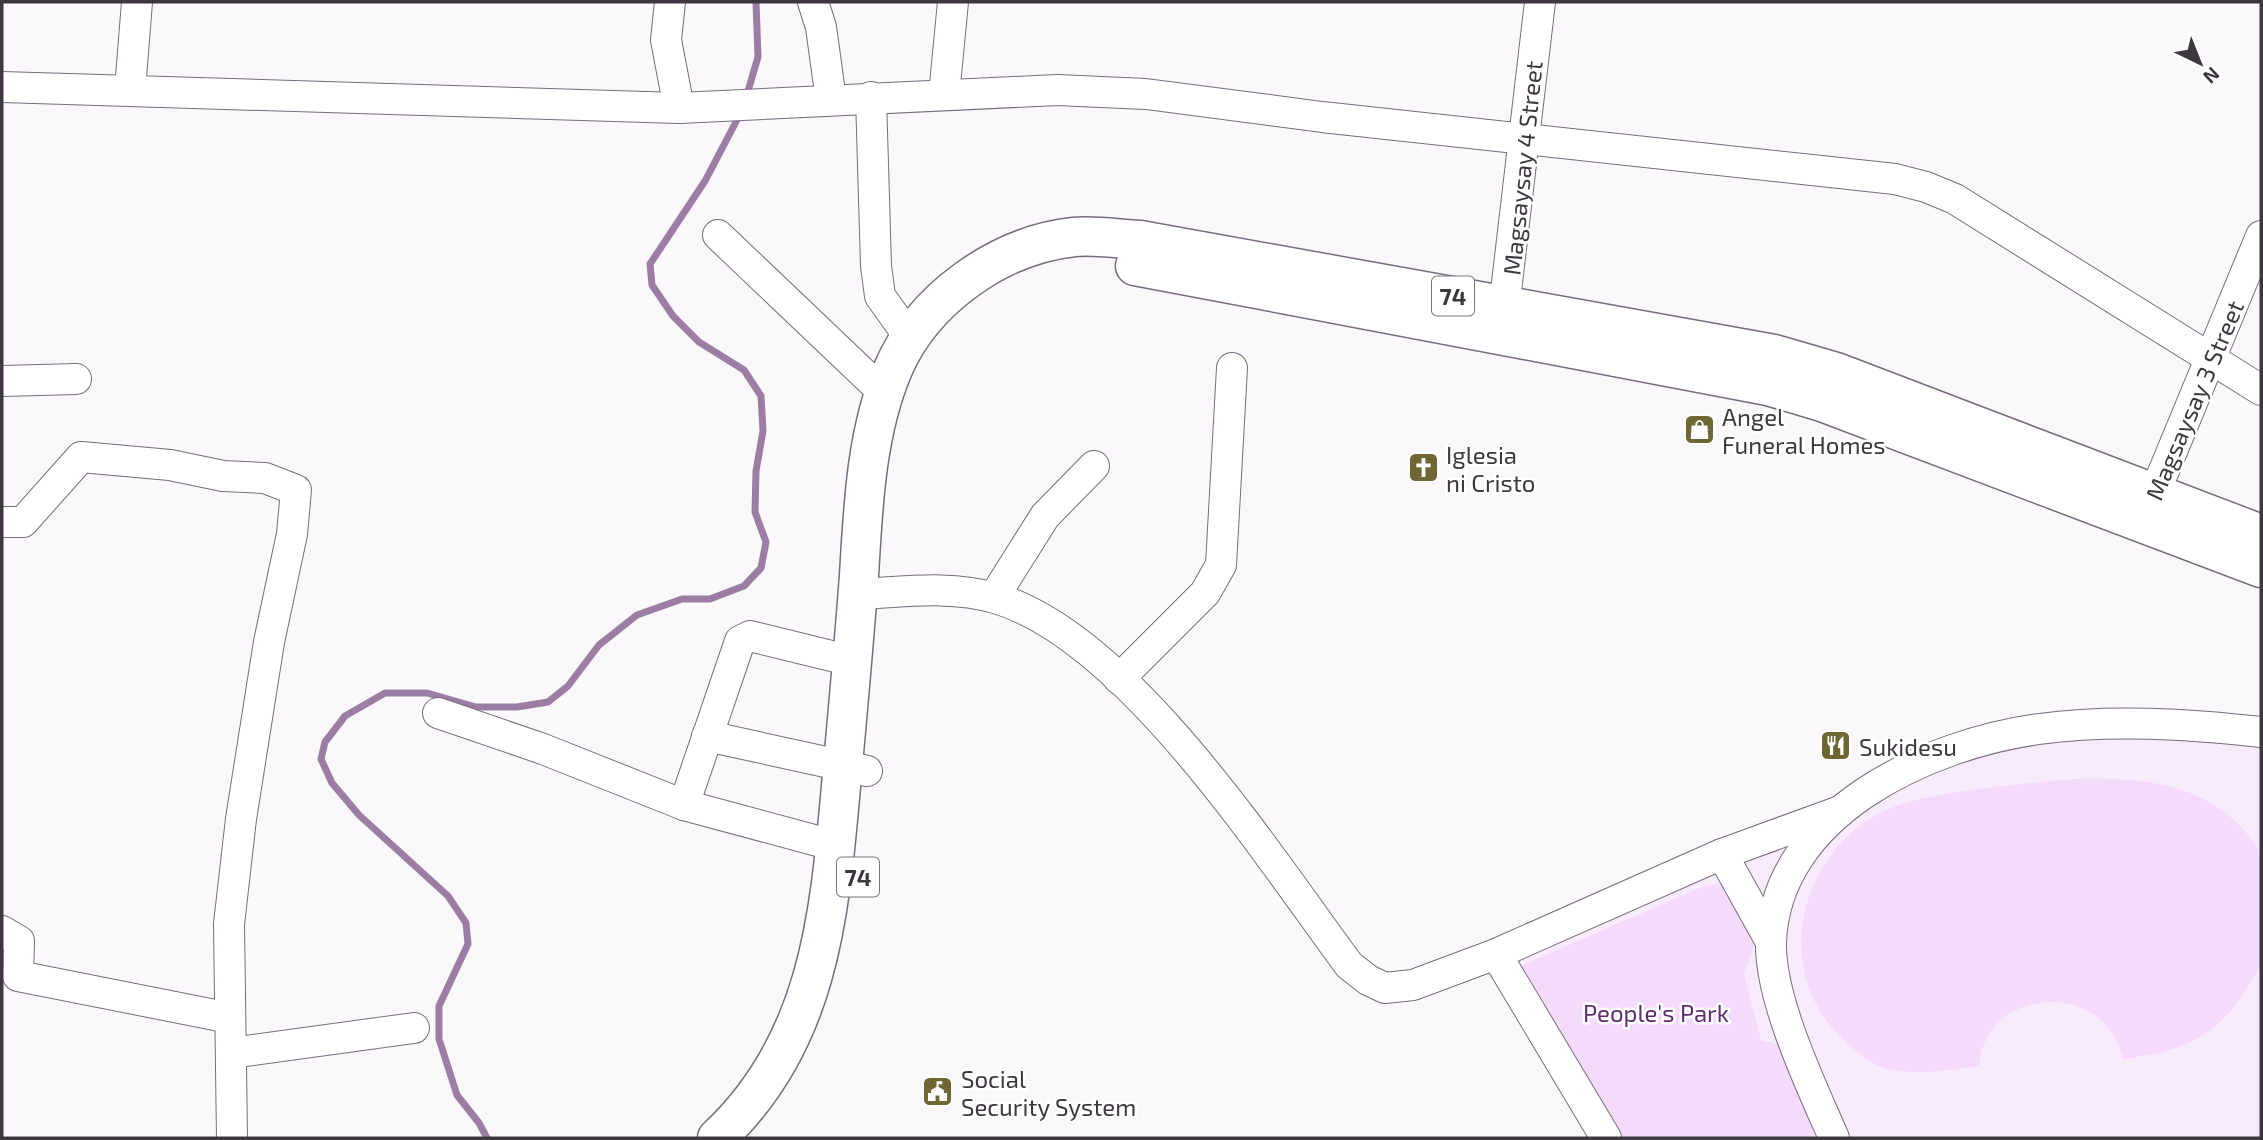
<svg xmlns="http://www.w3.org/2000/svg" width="2263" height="1140" viewBox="0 0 2263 1140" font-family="'Exo 2',sans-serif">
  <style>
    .built { fill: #f8ebfc }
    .green { fill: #f4dbfc }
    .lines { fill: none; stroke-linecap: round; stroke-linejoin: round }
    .stream { stroke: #9c7ea5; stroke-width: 7 }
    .minor-casing { stroke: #796b7e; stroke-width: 32 }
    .major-casing { stroke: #796b7e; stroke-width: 41 }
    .minor { stroke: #fff; stroke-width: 30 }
    .major { stroke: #fff; stroke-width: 38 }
    .labels { text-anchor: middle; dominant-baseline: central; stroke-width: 5; stroke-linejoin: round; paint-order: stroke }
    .shield { fill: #fff; stroke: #787379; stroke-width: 2 }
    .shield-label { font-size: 23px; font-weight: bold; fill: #3e3740 }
    .street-label { font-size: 24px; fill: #3e3740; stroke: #fff }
    .poi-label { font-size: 24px; fill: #3e3740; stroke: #fff; text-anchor: start }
    .park-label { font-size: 24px; fill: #5e2d6d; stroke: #fff }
  </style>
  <rect width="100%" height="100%" fill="#fbf8fc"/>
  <path class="built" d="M2076,738l106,1 79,8v391h-643l-117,-199 345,-148 141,-40z"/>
  <g class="green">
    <path d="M2074,779c61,-1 123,1 168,49 6,7 15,17 19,26 2,14 0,48 0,64 0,14 2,29 0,42 -1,12 -11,23 -17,33 -33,49 -65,58 -121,66 -16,-81 -139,-73 -144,7 -27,4 -63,10 -90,3 -19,-4 -35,-19 -48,-32 -68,-66 -44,-176 35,-222 41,-24 148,-31 198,-36z"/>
    <path d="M1717,884l11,4 27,55 -11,31 17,66 22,6 31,89 -7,3h-189l-100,-171 186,-81z"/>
  </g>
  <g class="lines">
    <g class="stream">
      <path d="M748,91l10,-34 -2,-55"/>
      <path d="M487,1138l-8,-15 -22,-28 -18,-56v-33l29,-62 -2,-21 -18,-27 -89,-81 -27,-32 -11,-24 4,-17 20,-26 40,-23h42l49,14h41l31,-5 20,-16 31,-41 38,-30 45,-16h28l34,-13 17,-18 5,-26 -11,-30 1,-41 7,-40 -2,-35 -17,-26 -45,-28 -26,-26 -21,-31 -2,-21 55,-83 33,-63"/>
    </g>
    <defs>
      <g id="minor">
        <path d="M670,2l-4,38 13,68"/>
        <path d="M813,2l8,25 10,73"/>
        <path d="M2,87l677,21 378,-18 89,4 176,23 573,62 31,8 29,12 306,191"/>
        <path d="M130,90l7,-88"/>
        <path d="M944,95l9,-93"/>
        <path d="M871,97l5,169 4,30 30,42"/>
        <path d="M718,235l166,158"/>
        <path d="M1502,325l38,-323"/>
        <path d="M2,381l74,-2"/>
        <path d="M2146,514l115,-278"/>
        <path d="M2,522h21l58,-65 89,8 53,11 42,2 31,12 -4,44 -23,108 -28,177 -12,105 3,214"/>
        <path d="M858,594c45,-2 93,-9 137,4 132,38 273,258 354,367l19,15 17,8 28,-3 83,-31 226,-100 118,-43"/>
        <path d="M994,597l51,-81 49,-50"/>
        <path d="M1119,679l86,-86 16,-28 11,-197"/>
        <path d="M438,713l105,36 141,56 152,41"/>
        <path d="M707,736l160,35"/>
        <path d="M684,805l56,-164 10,-5 102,25"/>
        <path d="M1722,854l49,88"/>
        <path d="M2,931l17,10 -1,35 212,42"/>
        <path d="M1496,954l110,184"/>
        <path d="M231,1053l183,-25"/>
        <path d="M1834,1138c-23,-53 -64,-138 -63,-195 4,-130 157,-199 268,-214 73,-10 149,-5 222,3"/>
      </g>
      <g id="major">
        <path d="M1135,266l633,120 54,16 439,166"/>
        <path d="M717,1138c105,-98 113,-229 125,-363 6,-66 12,-132 17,-199 4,-69 7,-143 34,-207 30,-70 106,-124 181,-132 21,-2 45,2 66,3l634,114 62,18 425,162"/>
      </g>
    </defs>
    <use href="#minor" class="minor-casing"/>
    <use href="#major" class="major-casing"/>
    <use href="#minor" class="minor"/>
    <use href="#major" class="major"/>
  </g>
  <defs>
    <symbol id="shop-square" viewBox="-11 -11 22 22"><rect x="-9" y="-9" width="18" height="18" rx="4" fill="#6e6733" stroke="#fff"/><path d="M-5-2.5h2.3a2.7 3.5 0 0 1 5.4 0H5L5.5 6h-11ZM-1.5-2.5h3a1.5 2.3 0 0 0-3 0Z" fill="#fff"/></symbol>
    <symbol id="church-square" viewBox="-11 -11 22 22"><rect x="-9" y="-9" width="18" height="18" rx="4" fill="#6e6733" stroke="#fff"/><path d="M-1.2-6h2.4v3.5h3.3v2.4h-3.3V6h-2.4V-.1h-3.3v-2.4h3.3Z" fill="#fff"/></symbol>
    <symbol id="restaurant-square" viewBox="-11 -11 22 22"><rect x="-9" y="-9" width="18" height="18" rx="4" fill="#6e6733" stroke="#fff"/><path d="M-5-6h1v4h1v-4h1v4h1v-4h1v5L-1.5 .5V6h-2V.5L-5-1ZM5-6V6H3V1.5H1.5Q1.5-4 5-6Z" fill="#fff"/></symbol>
    <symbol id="civic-square" viewBox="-11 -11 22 22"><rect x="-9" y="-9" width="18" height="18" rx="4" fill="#6e6733" stroke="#fff"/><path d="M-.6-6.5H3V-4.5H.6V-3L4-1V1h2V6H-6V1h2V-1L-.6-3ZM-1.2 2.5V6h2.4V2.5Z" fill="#fff"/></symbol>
  </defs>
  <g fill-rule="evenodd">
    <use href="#shop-square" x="1682" y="412" width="35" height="35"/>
    <use href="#church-square" x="1406" y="450" width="35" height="35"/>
    <use href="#restaurant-square" x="1818" y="728" width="35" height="35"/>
    <use href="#civic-square" x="920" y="1074" width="35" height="35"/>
  </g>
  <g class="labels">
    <g class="shield">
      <rect x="1432" y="276.5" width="42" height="39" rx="5"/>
      <rect x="837" y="857.5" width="42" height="39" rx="5"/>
    </g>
    <g class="shield-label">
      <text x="1453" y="296">74</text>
      <text x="858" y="877">74</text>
    </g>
    <g class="street-label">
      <text transform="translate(1522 168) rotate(-84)">Magsaysay 4 Street</text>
      <text transform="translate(2194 400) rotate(-67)">Magsaysay 3 Street</text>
    </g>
    <g class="poi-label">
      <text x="1722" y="416">Angel<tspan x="1722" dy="28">Funeral Homes</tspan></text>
      <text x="1446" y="454">Iglesia<tspan x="1446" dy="28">ni Cristo</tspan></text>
      <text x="1859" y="746">Sukidesu</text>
      <text x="961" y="1078">Social<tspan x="961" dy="28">Security System</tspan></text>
    </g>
    <g class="park-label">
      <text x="1656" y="1012">People's Park</text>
    </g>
  </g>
  <rect width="2263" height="1140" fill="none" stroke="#3e3740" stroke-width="7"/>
  <g transform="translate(2200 63) rotate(137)" stroke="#ffffff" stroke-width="5" paint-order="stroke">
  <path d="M0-5L12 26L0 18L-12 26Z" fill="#3e3740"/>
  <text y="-10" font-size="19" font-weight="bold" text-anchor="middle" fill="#3e3740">N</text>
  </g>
</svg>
